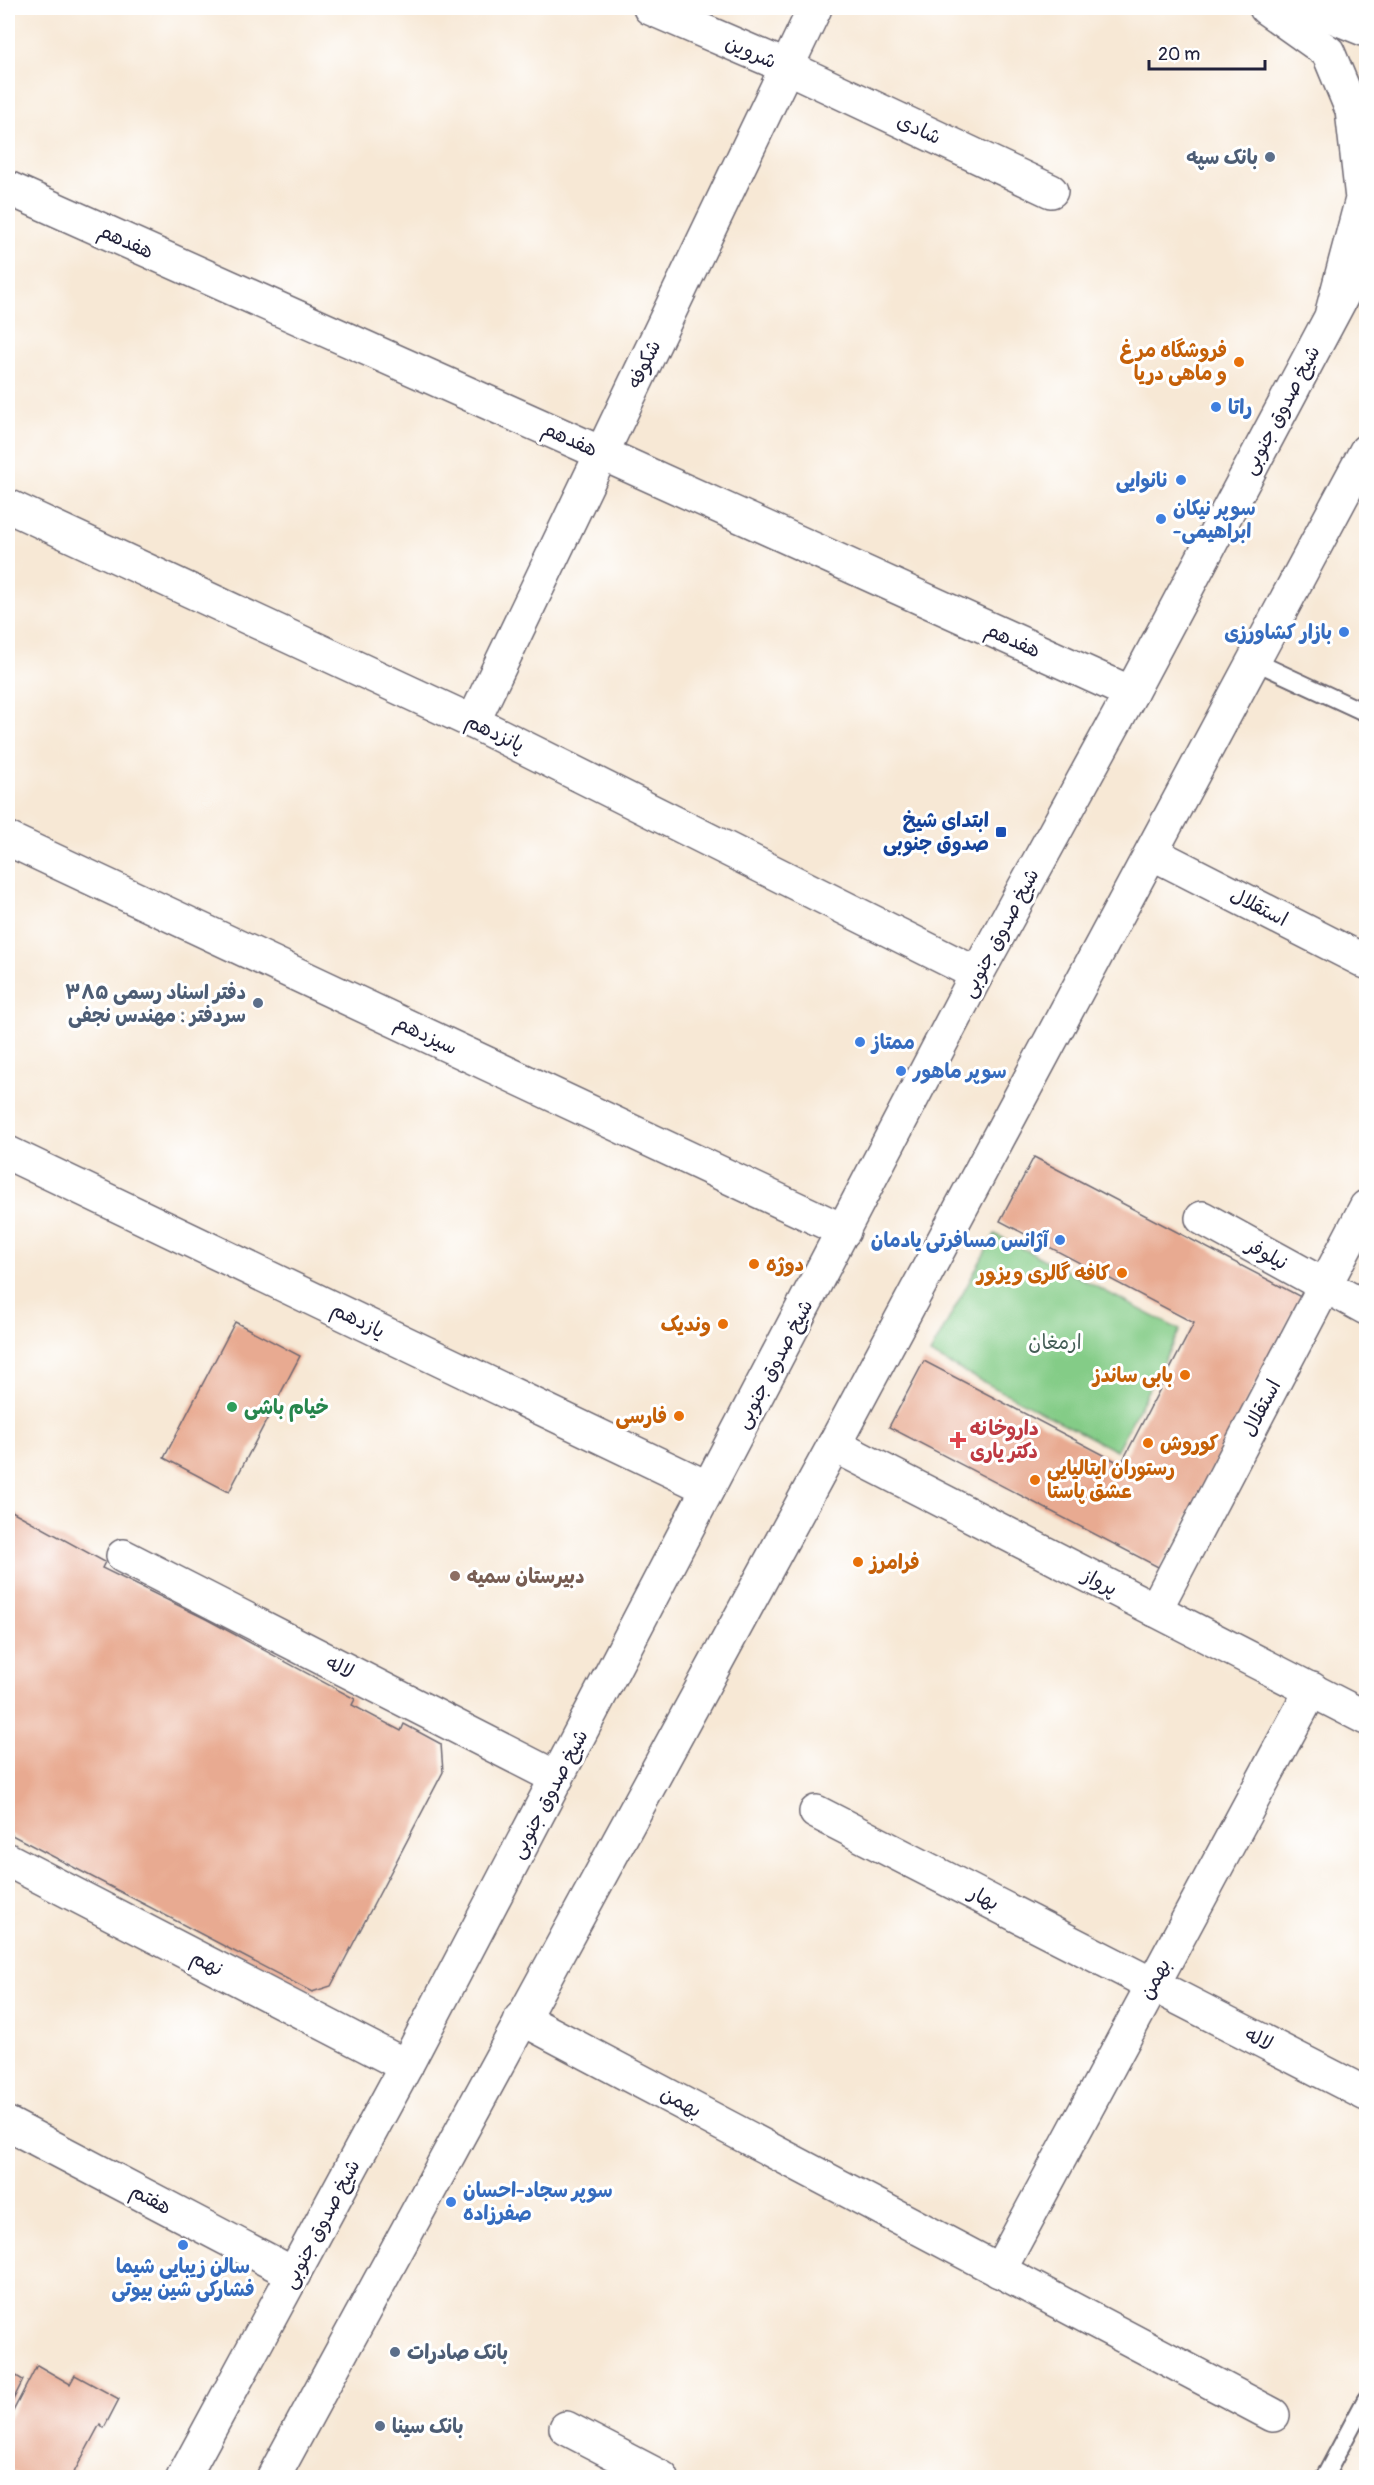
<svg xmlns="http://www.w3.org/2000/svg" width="1374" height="2485" viewBox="0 0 1374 2485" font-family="Pangolin,'Playpen Sans Arabic',sans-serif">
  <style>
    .green { fill: #84cc87; stroke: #537761; stroke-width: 1.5 }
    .building { fill: #e8aa91 }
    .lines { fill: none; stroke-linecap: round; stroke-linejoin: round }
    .lane-casing { stroke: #6d6771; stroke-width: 20 }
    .street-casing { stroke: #6d6771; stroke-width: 36 }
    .secondary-casing { stroke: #6d6771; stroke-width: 36 }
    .primary-casing { stroke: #6d6771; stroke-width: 36 }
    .lane { stroke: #fff; stroke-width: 16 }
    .street { stroke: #fff; stroke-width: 33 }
    .secondary { stroke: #fff; stroke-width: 33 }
    .primary { stroke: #fff; stroke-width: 33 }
    .service-dot { fill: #5c6f8a; stroke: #fff; stroke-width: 2 }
    .food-dot { fill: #e8710a; stroke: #fff; stroke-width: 2 }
    .shop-dot { fill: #3f7fe0; stroke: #fff; stroke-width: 2 }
    .transit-dot { fill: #1a4fb4; stroke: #fff; stroke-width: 2 }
    .leisure-dot { fill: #2e9e5b; stroke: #fff; stroke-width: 2 }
    .health-dot { fill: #e0444e; stroke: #fff; stroke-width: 2 }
    .education-dot { fill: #8d6e63; stroke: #fff; stroke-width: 2 }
    .labels { text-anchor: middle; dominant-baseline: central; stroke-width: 6; stroke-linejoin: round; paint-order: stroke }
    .street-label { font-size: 20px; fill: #22223b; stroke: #fff }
    .service-label { font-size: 20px; font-weight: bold; fill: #4e5e75; stroke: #fff; text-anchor: end }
    .food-label { font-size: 20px; font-weight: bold; fill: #c56008; stroke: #fff; text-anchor: end }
    .shop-label { font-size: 20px; font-weight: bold; fill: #366cbe; stroke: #fff; text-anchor: start }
    .transit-label { font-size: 20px; font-weight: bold; fill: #164399; stroke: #fff; text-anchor: end }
    .park-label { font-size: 20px; fill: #445e56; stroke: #fff }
    .leisure-label { font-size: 20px; font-weight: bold; fill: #27864d; stroke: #fff; text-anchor: start }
    .health-label { font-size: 20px; font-weight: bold; fill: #be3a42; stroke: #fff; text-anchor: start }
    .education-label { font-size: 20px; font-weight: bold; fill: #785e54; stroke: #fff; text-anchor: start }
  </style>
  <rect width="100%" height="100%" fill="#fff"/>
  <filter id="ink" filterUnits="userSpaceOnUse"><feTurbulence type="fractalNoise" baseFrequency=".0167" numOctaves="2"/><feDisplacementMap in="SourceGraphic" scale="12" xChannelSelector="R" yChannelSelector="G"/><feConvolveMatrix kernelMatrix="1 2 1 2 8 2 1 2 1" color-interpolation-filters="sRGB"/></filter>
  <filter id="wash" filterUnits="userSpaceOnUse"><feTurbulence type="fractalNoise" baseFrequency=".008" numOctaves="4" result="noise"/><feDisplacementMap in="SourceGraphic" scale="24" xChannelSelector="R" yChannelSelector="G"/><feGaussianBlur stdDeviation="1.35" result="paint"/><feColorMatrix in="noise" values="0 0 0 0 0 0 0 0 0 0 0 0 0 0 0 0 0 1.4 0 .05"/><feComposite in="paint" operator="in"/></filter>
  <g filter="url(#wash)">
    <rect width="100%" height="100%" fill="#f7e8d5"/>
    <path class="green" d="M995,1234l185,96 -64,121 -186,-97z"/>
    <g id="blocks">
      <g class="building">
        <path d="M1034,1157l267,140 -141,271 -271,-141 35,-66 197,103 73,-141 -194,-102z"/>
        <path d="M235,1322l65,34 -71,136 -65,-34z"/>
        <path d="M8,1509l97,53 -3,6 104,51 149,80 -3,6 49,26 3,-7 37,20 2,28 -112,214 -19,6 -304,-159z"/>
        <path d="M37,2365l33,19 5,-9 44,24 -15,29 -4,-4 -29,54h-48l-15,-10v-47z"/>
        <path d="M8,2371l15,9 -15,30z"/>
      </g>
    </g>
  </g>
  <g filter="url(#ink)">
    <use href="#blocks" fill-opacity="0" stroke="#6d6771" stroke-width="1.5"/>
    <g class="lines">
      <defs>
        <g id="lane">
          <path d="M1254,661l112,52"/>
          <path d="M1324,2478l42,-79"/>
        </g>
        <g id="street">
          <path d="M650,8l137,59 264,124"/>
          <path d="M8,188l593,265 530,240"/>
          <path d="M8,506l465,216 504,252"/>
          <path d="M473,722l342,-714"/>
          <path d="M8,839l836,392"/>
          <path d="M1152,853l214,109"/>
          <path d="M8,1153l700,335"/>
          <path d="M1202,1218l164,90"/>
          <path d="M834,1445l532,273"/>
          <path d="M123,1556l434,222"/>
          <path d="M1155,1610l211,-403"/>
          <path d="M816,1812l550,282"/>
          <path d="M8,1860l398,206"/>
          <path d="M521,2018l752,397"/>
          <path d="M8,2124l286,150"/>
          <path d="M999,2271l313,-582"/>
          <path d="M566,2428l96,50"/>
        </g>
        <g id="secondary">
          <path d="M183,2478l223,-412 571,-1092 154,-281 235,-442"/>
          <path d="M273,2478l561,-1033 532,-994"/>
        </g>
        <g id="primary">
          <path d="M1266,8l62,44 24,58 10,89 -30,113"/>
          <path d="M1312,8l54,22"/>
        </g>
      </defs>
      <use href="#lane" class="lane-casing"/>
      <use href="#street" class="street-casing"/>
      <use href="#secondary" class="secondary-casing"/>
      <use href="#primary" class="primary-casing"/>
      <use href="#lane" class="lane"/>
      <use href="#street" class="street"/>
      <use href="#secondary" class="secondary"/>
      <use href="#primary" class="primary"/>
    </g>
  </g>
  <g class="service-dot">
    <circle cx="1270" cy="157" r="6"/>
    <circle cx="258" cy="1003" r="6"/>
    <circle cx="395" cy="2352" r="6"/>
    <circle cx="380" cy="2426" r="6"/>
  </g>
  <g class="food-dot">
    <circle cx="1239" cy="362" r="6"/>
    <circle cx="754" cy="1264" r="6"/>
    <circle cx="1122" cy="1273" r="6"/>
    <circle cx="723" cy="1324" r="6"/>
    <circle cx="1185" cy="1375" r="6"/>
    <circle cx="679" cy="1416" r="6"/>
    <circle cx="1148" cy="1443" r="6"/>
    <circle cx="1035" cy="1480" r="6"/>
    <circle cx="858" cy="1562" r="6"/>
  </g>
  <g class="shop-dot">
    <circle cx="1216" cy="407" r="6"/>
    <circle cx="1181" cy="480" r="6"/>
    <circle cx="1161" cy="519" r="6"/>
    <circle cx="1344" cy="632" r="6"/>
    <circle cx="860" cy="1042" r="6"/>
    <circle cx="901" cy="1071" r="6"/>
    <circle cx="1060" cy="1240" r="6"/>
    <circle cx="451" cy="2202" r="6"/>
    <circle cx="183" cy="2245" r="6"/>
  </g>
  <rect class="transit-dot" x="995" y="826" width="12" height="12" rx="3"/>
  <circle class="leisure-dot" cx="232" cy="1407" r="6"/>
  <path class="health-dot" d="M955 1431h6v6h6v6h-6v6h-6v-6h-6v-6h6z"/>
  <circle class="education-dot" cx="455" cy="1576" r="6"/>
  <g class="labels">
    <g class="street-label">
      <text transform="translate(751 52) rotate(24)">شروین</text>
      <text transform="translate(919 129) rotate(25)">شادی</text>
      <text transform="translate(126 241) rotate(24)">هفدهم</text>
      <text transform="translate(644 364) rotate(-64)">شکوفه</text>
      <text transform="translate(1281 410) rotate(-62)">شیخ صدوق جنوبی</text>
      <text transform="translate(570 439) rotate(24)">هفدهم</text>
      <text transform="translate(1013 640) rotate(24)">هفدهم</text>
      <text transform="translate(495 733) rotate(26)">پانزدهم</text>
      <text transform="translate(1259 907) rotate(27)">استقلال</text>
      <text transform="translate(1000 933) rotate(-62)">شیخ صدوق جنوبی</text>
      <text transform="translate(426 1035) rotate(25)">سیزدهم</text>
      <text transform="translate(1267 1254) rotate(29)">نیلوفر</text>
      <text transform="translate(358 1320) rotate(26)">یازدهم</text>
      <text transform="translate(774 1364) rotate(-62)">شیخ صدوق جنوبی</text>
      <text transform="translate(1261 1408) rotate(-62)">استقلال</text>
      <text transform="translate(1100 1582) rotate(27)">پرواز</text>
      <text transform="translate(340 1667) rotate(27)">لاله</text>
      <text transform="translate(549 1794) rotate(-62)">شیخ صدوق جنوبی</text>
      <text transform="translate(984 1898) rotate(27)">بهار</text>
      <text transform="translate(207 1963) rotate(27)">نهم</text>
      <text transform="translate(1155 1979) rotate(-62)">بهمن</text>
      <text transform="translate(1259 2039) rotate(27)">لاله</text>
      <text transform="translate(681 2102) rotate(28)">بهمن</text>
      <text transform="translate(151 2199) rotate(28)">هفتم</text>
      <text transform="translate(321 2224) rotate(-62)">شیخ صدوق جنوبی</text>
    </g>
    <g class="service-label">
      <text x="1258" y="157">بانک سپه</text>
      <text x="246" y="992">دفتر اسناد رسمی ۳۸۵<tspan x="246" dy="23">سردفتر : مهندس نجفی</tspan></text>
      <text x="407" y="2352" text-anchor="start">بانک صادرات</text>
      <text x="392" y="2426" text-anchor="start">بانک سینا</text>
    </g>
    <g class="food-label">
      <text x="1227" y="350">فروشگاه مرغ<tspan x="1227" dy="23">و ماهی دریا</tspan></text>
      <text x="766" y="1264" text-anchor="start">دوژه</text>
      <text x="1110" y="1273">کافه گالری ویزور</text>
      <text x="711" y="1324">وندیک</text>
      <text x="1173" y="1375">بابی ساندز</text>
      <text x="667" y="1416">فارسی</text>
      <text x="1160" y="1443" text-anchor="start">کوروش</text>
      <text x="1047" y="1468" text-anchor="start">رستوران ایتالیایی<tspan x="1047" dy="23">عشق پاستا</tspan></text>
      <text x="870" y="1562" text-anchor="start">فرامرز</text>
    </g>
    <g class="shop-label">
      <text x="1228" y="407">راتا</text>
      <text x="1169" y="480" text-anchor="end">نانوایی</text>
      <text x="1173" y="508">سوپر نیکان<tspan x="1173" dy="23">-ابراهیمی</tspan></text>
      <text x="1332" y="632" text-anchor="end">بازار کشاورزی</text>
      <text x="872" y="1042">ممتاز</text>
      <text x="913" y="1071">سوپر ماهور</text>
      <text x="1048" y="1240" text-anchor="end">آژانس مسافرتی یادمان</text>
      <text x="463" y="2190">سوپر سجاد-احسان<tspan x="463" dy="23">صفرزاده</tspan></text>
      <text x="183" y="2266" text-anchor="middle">سالن زیبایی شیما<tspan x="183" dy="23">فشارکی شین بیوتی</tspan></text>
    </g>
    <g class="transit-label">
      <text x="989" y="820">ابتدای شیخ<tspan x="989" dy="23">صدوق جنوبی</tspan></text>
    </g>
    <g class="park-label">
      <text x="1055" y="1342">ارمغان</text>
    </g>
    <g class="leisure-label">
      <text x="244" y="1407">خیام باشی</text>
    </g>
    <g class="health-label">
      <text x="970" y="1428">داروخانه<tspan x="970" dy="23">دکتر یاری</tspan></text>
    </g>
    <g class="education-label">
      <text x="467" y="1576">دبیرستان سمیه</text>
    </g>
  </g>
  <rect width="1374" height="2485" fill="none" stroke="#fff" stroke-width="30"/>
  <path d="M1149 60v9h116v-9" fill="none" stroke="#22223b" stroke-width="3"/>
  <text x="1158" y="60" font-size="18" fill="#22223b" stroke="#ffffff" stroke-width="4.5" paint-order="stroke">20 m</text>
</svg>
